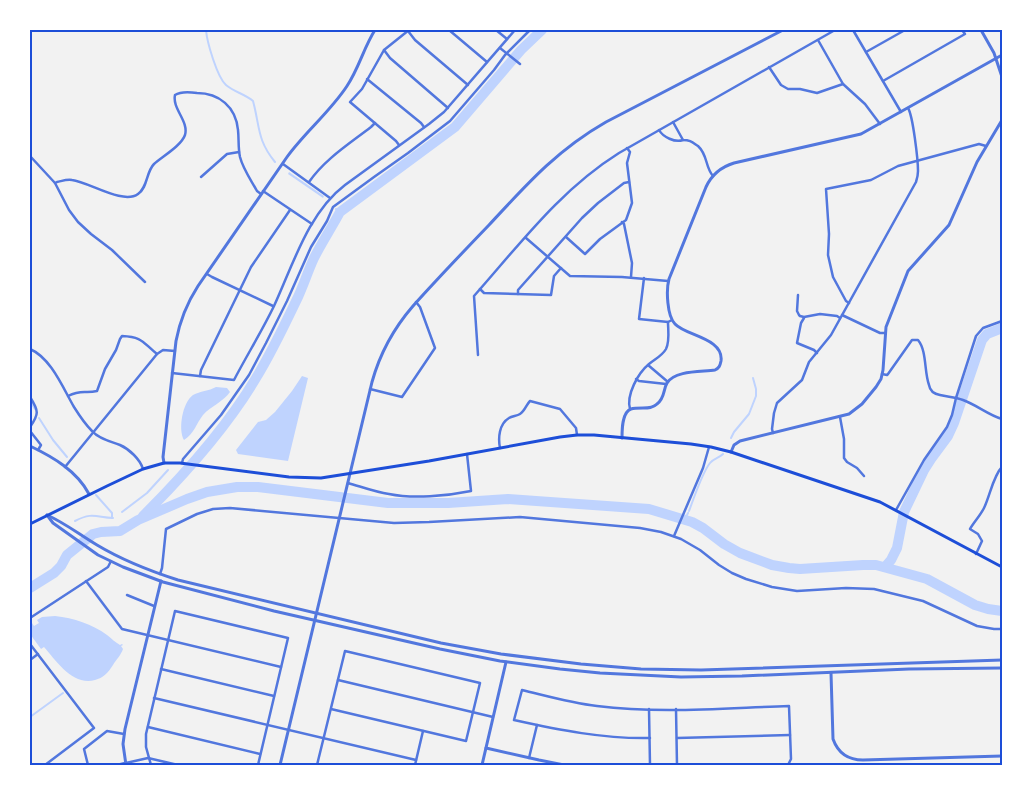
<svg xmlns="http://www.w3.org/2000/svg" width="1032" height="795" viewBox="0 0 1032 795" font-family="Quicksand,sans-serif">
  <style>
    .water { fill: #bfd3fe }
    .lines { fill: none; stroke-linecap: round; stroke-linejoin: round }
    .stream { stroke: #bfd3fe; stroke-width: 2 }
    .river { stroke: #bfd3fe; stroke-width: 10 }
    .minor { stroke: #5277de; stroke-width: 2.5 }
    .tertiary { stroke: #5277de; stroke-width: 3 }
    .secondary { stroke: #1d4ed8; stroke-width: 3 }
    .neatline { fill: none; stroke: #1d4ed8; stroke-width: 2 }
  </style>
  <rect width="100%" height="100%" fill="#f2f2f2"/>
  <g class="water">
    <path d="M289,172l35,24 -1,2 -35,-24z"/>
    <path d="M302,376l6,2 -20,83 -50,-7 -2,-4 22,-28 8,-2 9,-8 17,-21z"/>
    <path d="M216,387l11,1 3,4c-7,10 -19,14 -27,23 -7,9 -9,19 -19,25 -6,-10 -2,-37 9,-45 7,-4 16,-4 23,-8z"/>
    <path d="M55,616c19,2 37,8 52,19 5,4 8,7 13,10l2,-1 1,1 -2,1 2,3c-2,6 -7,11 -10,16 -5,8 -10,13 -18,15 -22,6 -38,-18 -51,-33l-3,2 -11,-15v-9l2,-2 2,3 5,-3 -2,-3 5,-3z"/>
  </g>
  <g class="lines">
    <g class="stream">
      <path d="M206,30c1,12 11,47 20,55 8,7 19,9 27,16 7,26 4,39 22,61"/>
      <path d="M336,209l3,3"/>
      <path d="M30,401l5,8"/>
      <path d="M39,418l14,22 14,17"/>
      <path d="M731,438l3,-6 15,-18 7,-18v-7l-3,-11"/>
      <path d="M96,495l16,18v5"/>
      <path d="M689,511c5,-13 13,-38 21,-48 4,-5 9,-5 13,-9"/>
      <path d="M122,512l25,-19 21,-23"/>
      <path d="M685,519l3,-6"/>
      <path d="M75,521c17,-9 21,-4 38,-3"/>
      <path d="M30,717l33,-24"/>
    </g>
    <g class="river">
      <path d="M143,516c41,-41 84,-89 113,-138 16,-26 29,-54 42,-81 6,-13 10,-26 16,-39 8,-16 18,-31 26,-46l115,-85 66,-77 21,-20"/>
      <path d="M885,567l6,-7 6,-12 7,-36 20,-42 7,-11 17,-23 6,-13 28,-83 5,-6 15,-6"/>
      <path d="M30,588l24,-15 7,-7 6,-11 26,-21 8,-2 19,-1 18,-11 49,-21 20,-7 30,-5h21l130,16h60l60,-4 141,10 43,13 11,6 21,16 16,9 32,12 17,3 11,1 63,-4h13l51,14 48,26 13,4 14,2"/>
    </g>
    <g class="minor">
      <path d="M449,30l38,32"/>
      <path d="M496,30l11,9"/>
      <path d="M853,30l48,82"/>
      <path d="M408,31l7,9 53,45"/>
      <path d="M818,40l25,44 22,20 15,20"/>
      <path d="M500,48l20,16"/>
      <path d="M384,50l6,8 58,50"/>
      <path d="M866,52l39,-22"/>
      <path d="M769,67l12,18 7,4h12l17,4 26,-9"/>
      <path d="M367,79l54,44 3,4"/>
      <path d="M883,81l82,-47 -3,-4"/>
      <path d="M673,122l10,18c7,0 9,2 15,6 10,9 7,21 15,30"/>
      <path d="M659,130c4,7 16,13 24,10"/>
      <path d="M399,145l-3,-4 -46,-39 12,-13 22,-39 25,-20"/>
      <path d="M30,156l25,27 14,27 9,12 13,12 21,16 33,32"/>
      <path d="M283,164l47,34"/>
      <path d="M201,177l26,-23 12,-2"/>
      <path d="M309,182c16,-23 40,-38 62,-55l4,-4"/>
      <path d="M55,183l2,-1c5,-1 10,-3 15,-2 17,2 51,25 66,14 10,-7 8,-22 16,-30 9,-8 27,-18 31,-29 4,-14 -13,-26 -10,-40 6,-4 15,-3 22,-2 22,0 39,14 41,37 1,9 0,18 2,27 3,12 11,23 17,34l4,3"/>
      <path d="M263,191l49,33"/>
      <path d="M622,222l2,2 8,39 -1,14"/>
      <path d="M566,237l19,17 15,-15 26,-19 6,-17 -5,-40 3,-11 -3,-4"/>
      <path d="M526,238l44,38 52,1 46,4"/>
      <path d="M207,274l5,3 61,29"/>
      <path d="M644,278l-5,41 29,3 4,-2"/>
      <path d="M480,289l4,4 67,2 3,-19 7,-8"/>
      <path d="M518,294v-4l64,-72 16,-15 26,-20 5,-1"/>
      <path d="M798,295l-1,16 2,4 1,1 4,1 16,-3 17,2 3,2"/>
      <path d="M849,303l-3,-2 -13,-24 -5,-22 1,-21 -3,-45 45,-9 27,-14 81,-22 7,2"/>
      <path d="M842,315l38,18h5"/>
      <path d="M804,318l-3,5 -4,20 17,7 3,3"/>
      <path d="M30,349c21,9 33,39 44,58 5,8 11,17 18,24 7,8 18,10 28,14 9,4 20,14 23,24"/>
      <path d="M478,355l-4,-59c46,-52 86,-106 145,-143l216,-123"/>
      <path d="M648,365l20,17"/>
      <path d="M172,373l62,7c13,-25 28,-49 40,-74 19,-41 34,-93 71,-121l84,-61 15,-12 71,-82"/>
      <path d="M882,374l5,1 1,-1 24,-34h6c9,11 6,31 11,45 1,6 5,9 11,10 8,2 15,2 23,5 14,5 25,15 39,19"/>
      <path d="M200,376l1,-6 50,-103 39,-57"/>
      <path d="M636,379l3,2 27,3"/>
      <path d="M370,389l32,8 33,-49 -15,-41 -4,-5"/>
      <path d="M68,396c14,-7 17,-2 29,-5l8,-22 11,-19 4,-11 2,-3c21,1 20,6 35,18"/>
      <path d="M30,397c9,14 9,17 0,30"/>
      <path d="M630,409c-4,-14 8,-36 19,-45 6,-5 13,-8 17,-15 4,-8 2,-19 2,-27"/>
      <path d="M840,417l4,22v19l3,4 10,6 7,8"/>
      <path d="M30,431l11,14 -3,5"/>
      <path d="M773,433l-1,-4 2,-16 3,-10 25,-23 7,-18 22,-27 85,-153c1,-3 2,-7 2,-11 0,-11 -5,-55 -10,-63"/>
      <path d="M500,448c-2,-10 -1,-24 9,-30 3,-2 8,-2 11,-4 5,-3 6,-9 10,-13l30,8 16,19 1,7"/>
      <path d="M182,463l1,-4 38,-44 28,-40 17,-32 21,-42 24,-54 16,-26 6,-14 41,-30 34,-24 42,-32 44,-51 11,-15 25,-25"/>
      <path d="M65,467l92,-113 6,-4 12,1"/>
      <path d="M348,483c14,4 27,9 41,11 24,5 58,2 82,-3l-4,-37"/>
      <path d="M896,510l28,-50 23,-33 5,-12 4,-17 20,-62 7,-8 19,-7"/>
      <path d="M674,536l29,-68 6,-21"/>
      <path d="M976,554l6,-13 -4,-7 -8,-5c4,-7 10,-13 14,-21 6,-12 9,-32 18,-41"/>
      <path d="M160,574l2,-6 4,-39 31,-15 16,-5 17,-1 164,15 35,-1 91,-5 120,11 21,4 20,7 19,11 19,15 13,8 14,6 26,8 25,4 49,-3 28,1 49,12 54,25 17,3h8"/>
      <path d="M86,581l36,48 159,38"/>
      <path d="M127,595l27,11"/>
      <path d="M30,618l78,-51 3,-6"/>
      <path d="M30,644l64,84 -49,37"/>
      <path d="M30,660l8,-6"/>
      <path d="M161,669l113,27"/>
      <path d="M338,680l155,37"/>
      <path d="M154,698l262,62"/>
      <path d="M649,709l1,56"/>
      <path d="M676,709l1,56"/>
      <path d="M148,727l112,27"/>
      <path d="M650,738c-46,1 -91,-8 -136,-18l8,-30c25,6 49,13 75,16 63,8 128,2 192,0l2,53 -3,6"/>
      <path d="M677,738l113,-3"/>
      <path d="M529,758l8,-33"/>
      <path d="M126,763l22,-5 30,7"/>
      <path d="M88,765l-4,-16 23,-18 17,3"/>
      <path d="M151,765l-5,-18v-13l29,-123 113,27 -30,127"/>
      <path d="M317,765l28,-114 135,32 -14,58 -135,-32"/>
      <path d="M415,765l8,-34"/>
    </g>
    <g class="tertiary">
      <path d="M981,30l13,23 8,24"/>
      <path d="M622,438c0,-8 0,-26 9,-29 3,-1 8,-1 12,-1 5,0 10,0 14,-4 8,-6 6,-14 10,-21 8,-13 35,-11 48,-13 4,-2 5,-4 6,-9 3,-23 -35,-25 -46,-37 -8,-8 -9,-34 -6,-45l37,-92c6,-13 15,-20 28,-24l127,-29 141,-79"/>
      <path d="M30,446c23,11 47,25 59,48"/>
      <path d="M731,452l3,-7 6,-4 109,-27 13,-10 14,-17 5,-8 2,-9 3,-43 22,-56 41,-46 28,-63 25,-42"/>
      <path d="M164,463l-1,-6 13,-116c4,-21 11,-38 22,-55l89,-129c18,-25 43,-45 60,-71 12,-18 17,-39 28,-56"/>
      <path d="M47,515l6,8 45,32 25,12 40,15 111,29 166,38 60,12 60,8 40,4 81,4 61,-1 167,-7 93,-1"/>
      <path d="M47,515c18,8 33,20 50,30 25,15 53,26 81,35l263,63 60,11 80,10 60,5 60,1 301,-10"/>
      <path d="M831,673l2,66c5,14 15,21 30,21l139,-4"/>
      <path d="M486,748l53,12 25,5"/>
      <path d="M118,765l8,-2"/>
      <path d="M126,765l-3,-21 2,-15 36,-148"/>
      <path d="M280,765l92,-383c8,-29 22,-54 41,-76 25,-28 50,-54 76,-81 38,-41 68,-75 117,-103l177,-92"/>
      <path d="M482,765l24,-103"/>
    </g>
    <path class="secondary" d="M30,524l77,-38 36,-17 21,-6h16l109,14 32,1 108,-17 131,-24 17,-2h17l97,9 20,3 20,5 149,50 122,65"/>
  </g>
  <rect width="1032" height="795" fill="none" stroke="#ffffff" stroke-width="62"/>
  <rect x="31" y="31" width="970" height="733" class="neatline"/>
</svg>
